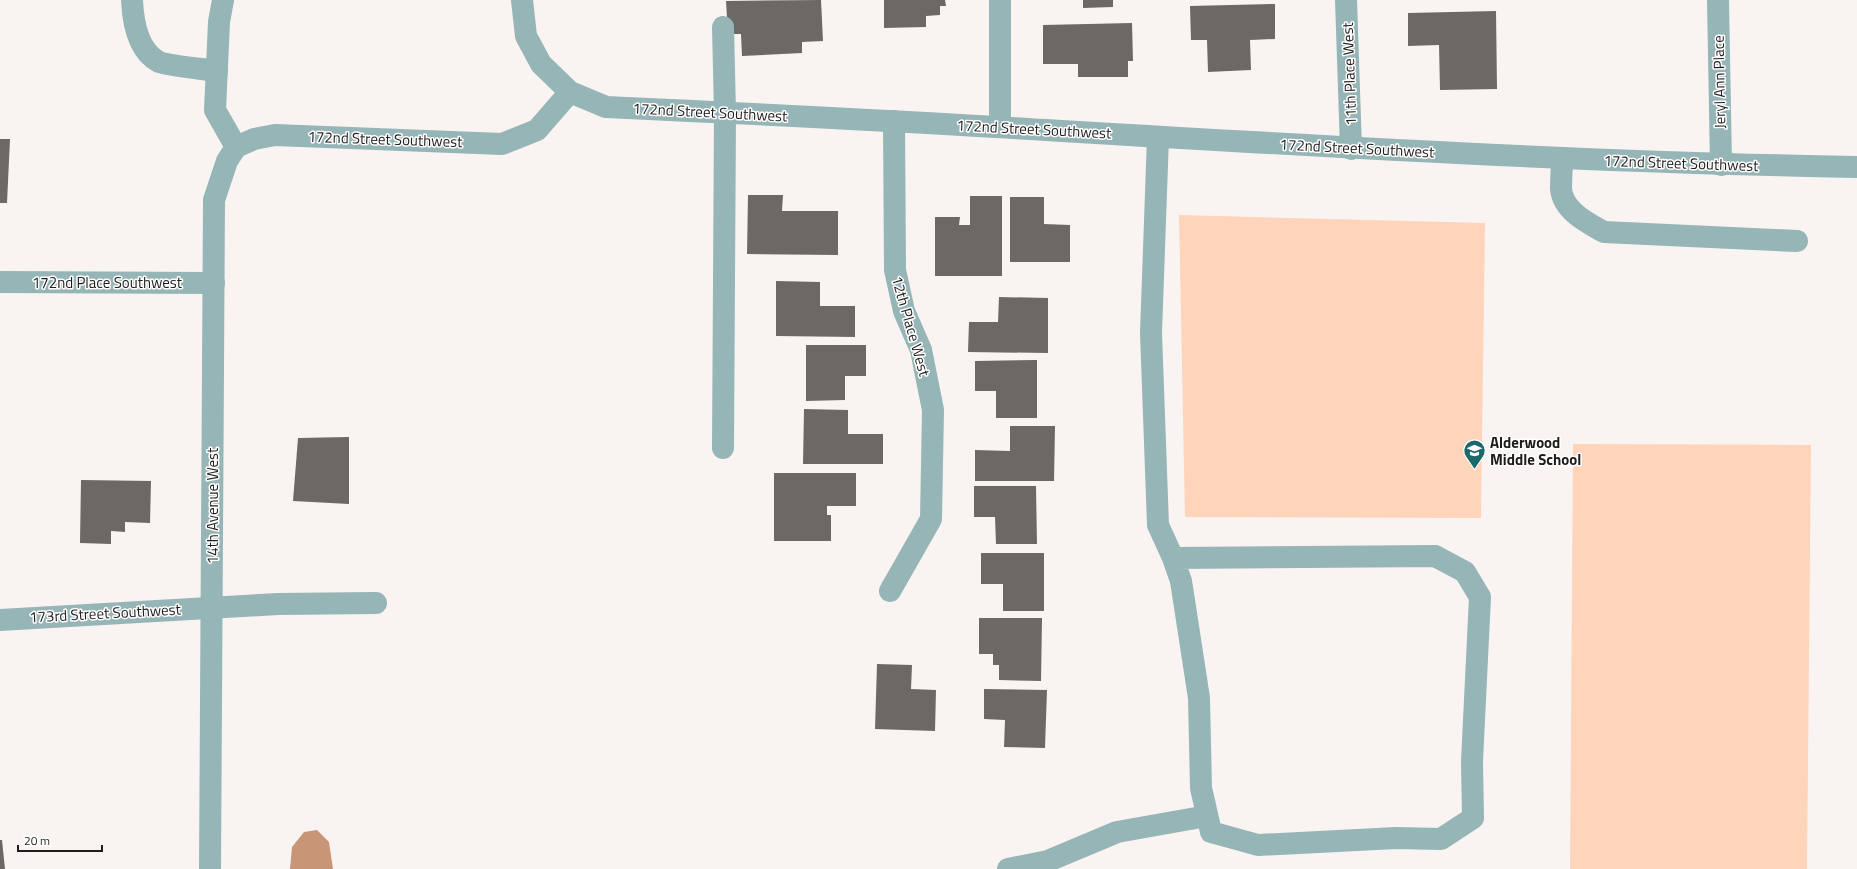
<svg xmlns="http://www.w3.org/2000/svg" width="1857" height="869" viewBox="0 0 1857 869" font-family="'Titillium Web',sans-serif">
  <style>
    .green { fill: #fed4bb }
    .water { fill: #c89677 }
    .building { fill: #6c6865 }
    .lines { fill: none; stroke-linecap: round; stroke-linejoin: round }
    .minor { stroke: #96b5b6; stroke-width: 22 }
    .labels { text-anchor: middle; dominant-baseline: central; stroke-width: 3; stroke-linejoin: round; paint-order: stroke }
    .street-label { font-size: 15px; fill: #1f1d1c; stroke: #fff }
    .poi-label { font-size: 15px; font-weight: bold; fill: #1f1d1c; stroke: #fff; text-anchor: start }
  </style>
  <rect width="100%" height="100%" fill="#f9f4f1"/>
  <g class="green">
    <path d="M1179,215l306,8 -4,295 -296,-1z"/>
    <path d="M1573,444l238,1 -4,424h-237z"/>
  </g>
  <path class="water" d="M317,830l12,12 4,27h-43l2,-22 12,-15z"/>
  <g class="building">
    <path d="M821,0l2,41 -21,1v11l-60,3 -1,-22h-13l-2,-33z"/>
    <path d="M884,0h61l1,6h-6v9l-14,1v11l-42,1z"/>
    <path d="M1083,0h30v7l-30,1z"/>
    <path d="M1275,4v35l-25,1 1,30 -43,2 -1,-32h-16l-1,-34z"/>
    <path d="M1496,11l1,78 -57,1 -1,-45 -31,1v-33z"/>
    <path d="M1132,23l1,38h-5v16h-50v-13h-35v-39z"/>
    <path d="M0,139h10l-3,64h-7z"/>
    <path d="M748,195h35l-1,16h56v44l-91,-1z"/>
    <path d="M970,196h32v80h-67v-59h25l-1,8h11z"/>
    <path d="M1010,197h34v27l26,1v37h-60z"/>
    <path d="M776,281l44,1v24h35v31l-79,-1z"/>
    <path d="M999,297l49,1v55l-80,-1 1,-30h29z"/>
    <path d="M806,345h60v31h-21v24l-39,1z"/>
    <path d="M1037,360v58h-41v-27h-21v-30z"/>
    <path d="M804,409l44,1v24h35v30h-80z"/>
    <path d="M1010,426h45l-1,55h-79v-31l35,1z"/>
    <path d="M349,437v67l-56,-3 5,-63z"/>
    <path d="M774,473h82v33h-29v9h4v26h-57z"/>
    <path d="M81,480l70,1 -1,42 -25,-1v10l-14,-1v13l-31,-1z"/>
    <path d="M974,486h62l1,58h-41l-1,-27h-21z"/>
    <path d="M981,553h63v58h-41v-27h-22z"/>
    <path d="M979,618h63l-1,63 -42,-1v-15h-6v-11h-14z"/>
    <path d="M877,664l35,1 -1,24 25,1 -1,41 -60,-2z"/>
    <path d="M984,689l63,1 -2,58 -41,-1 1,-27 -21,-1z"/>
    <path d="M0,840h2l3,29h-5z"/>
  </g>
  <g class="lines">
    <g class="minor">
      <path d="M132,0c1,22 6,51 27,62 11,4 45,7 58,9"/>
      <path d="M223,0l-4,22 -4,88 21,37"/>
      <path d="M522,0l4,36 15,28 29,28 36,15c130,6 260,12 390,20 287,17 574,35 861,40"/>
      <path d="M1346,0l5,149"/>
      <path d="M1718,0l3,165"/>
      <path d="M1000,127v-127"/>
      <path d="M1158,137l-7,196 7,192 15,33 8,23 18,117 2,90 10,44 47,13 138,-7 45,1 32,-21 -1,-57 8,-164 -15,-25 -30,-16 -262,2"/>
      <path d="M236,147l18,-8 21,-4 227,9 35,-14 33,-38"/>
      <path d="M1562,158c0,10 -1,21 -1,31 2,22 27,34 43,43l193,9"/>
      <path d="M0,282l214,1"/>
      <path d="M723,448l2,-335 -2,-86"/>
      <path d="M890,591l41,-72 2,-109 -12,-60 -17,-39 -9,-41 -1,-149"/>
      <path d="M0,620l278,-16 98,-1"/>
      <path d="M210,869l4,-669 13,-39 9,-14"/>
      <path d="M1008,869l40,-8 69,-29 90,-16"/>
    </g>
  </g>
  <defs>
    <symbol id="school-pin" viewBox="-11 -11 22 30"><path d="M0 17L-7.5 6A9.5 9.5 0 1 1 7.5 6Z" fill="#1c696c" stroke="#fff"/><path d="M0-5L7-2L0 1L-7-2ZM-4 1L0 2.5L4 1V4Q0 6-4 4Z" fill="#fff"/></symbol>
  </defs>
  <g fill-rule="evenodd">
    <use href="#school-pin" x="1462" y="438" width="25" height="34"/>
  </g>
  <g class="labels">
    <g class="street-label">
      <text transform="translate(1349 74) rotate(-92)">11th Place West</text>
      <text transform="translate(1719 82) rotate(-91)">Jeryl Ann Place</text>
      <text transform="translate(710 112) rotate(3)">172nd Street Southwest</text>
      <text transform="translate(1034 129) rotate(3)">172nd Street Southwest</text>
      <text transform="translate(385 139) rotate(2)">172nd Street Southwest</text>
      <text transform="translate(1357 148) rotate(3)">172nd Street Southwest</text>
      <text transform="translate(1681 163) rotate(2)">172nd Street Southwest</text>
      <text x="107" y="282">172nd Place Southwest</text>
      <text transform="translate(911 326) rotate(74)">12th Place West</text>
      <text transform="translate(212 506) rotate(-90)">14th Avenue West</text>
      <text transform="translate(105 613) rotate(-3)">173rd Street Southwest</text>
    </g>
    <g class="poi-label">
      <text x="1490" y="442">Alderwood<tspan x="1490" dy="17">Middle School</tspan></text>
    </g>
  </g>
  <path d="M18 845v6h84v-6" fill="none" stroke="#1f1d1c" stroke-width="2"/>
  <text x="24" y="845" font-size="12" fill="#1f1d1c" stroke="#ffffff" stroke-width="3" paint-order="stroke">20 m</text>
</svg>
